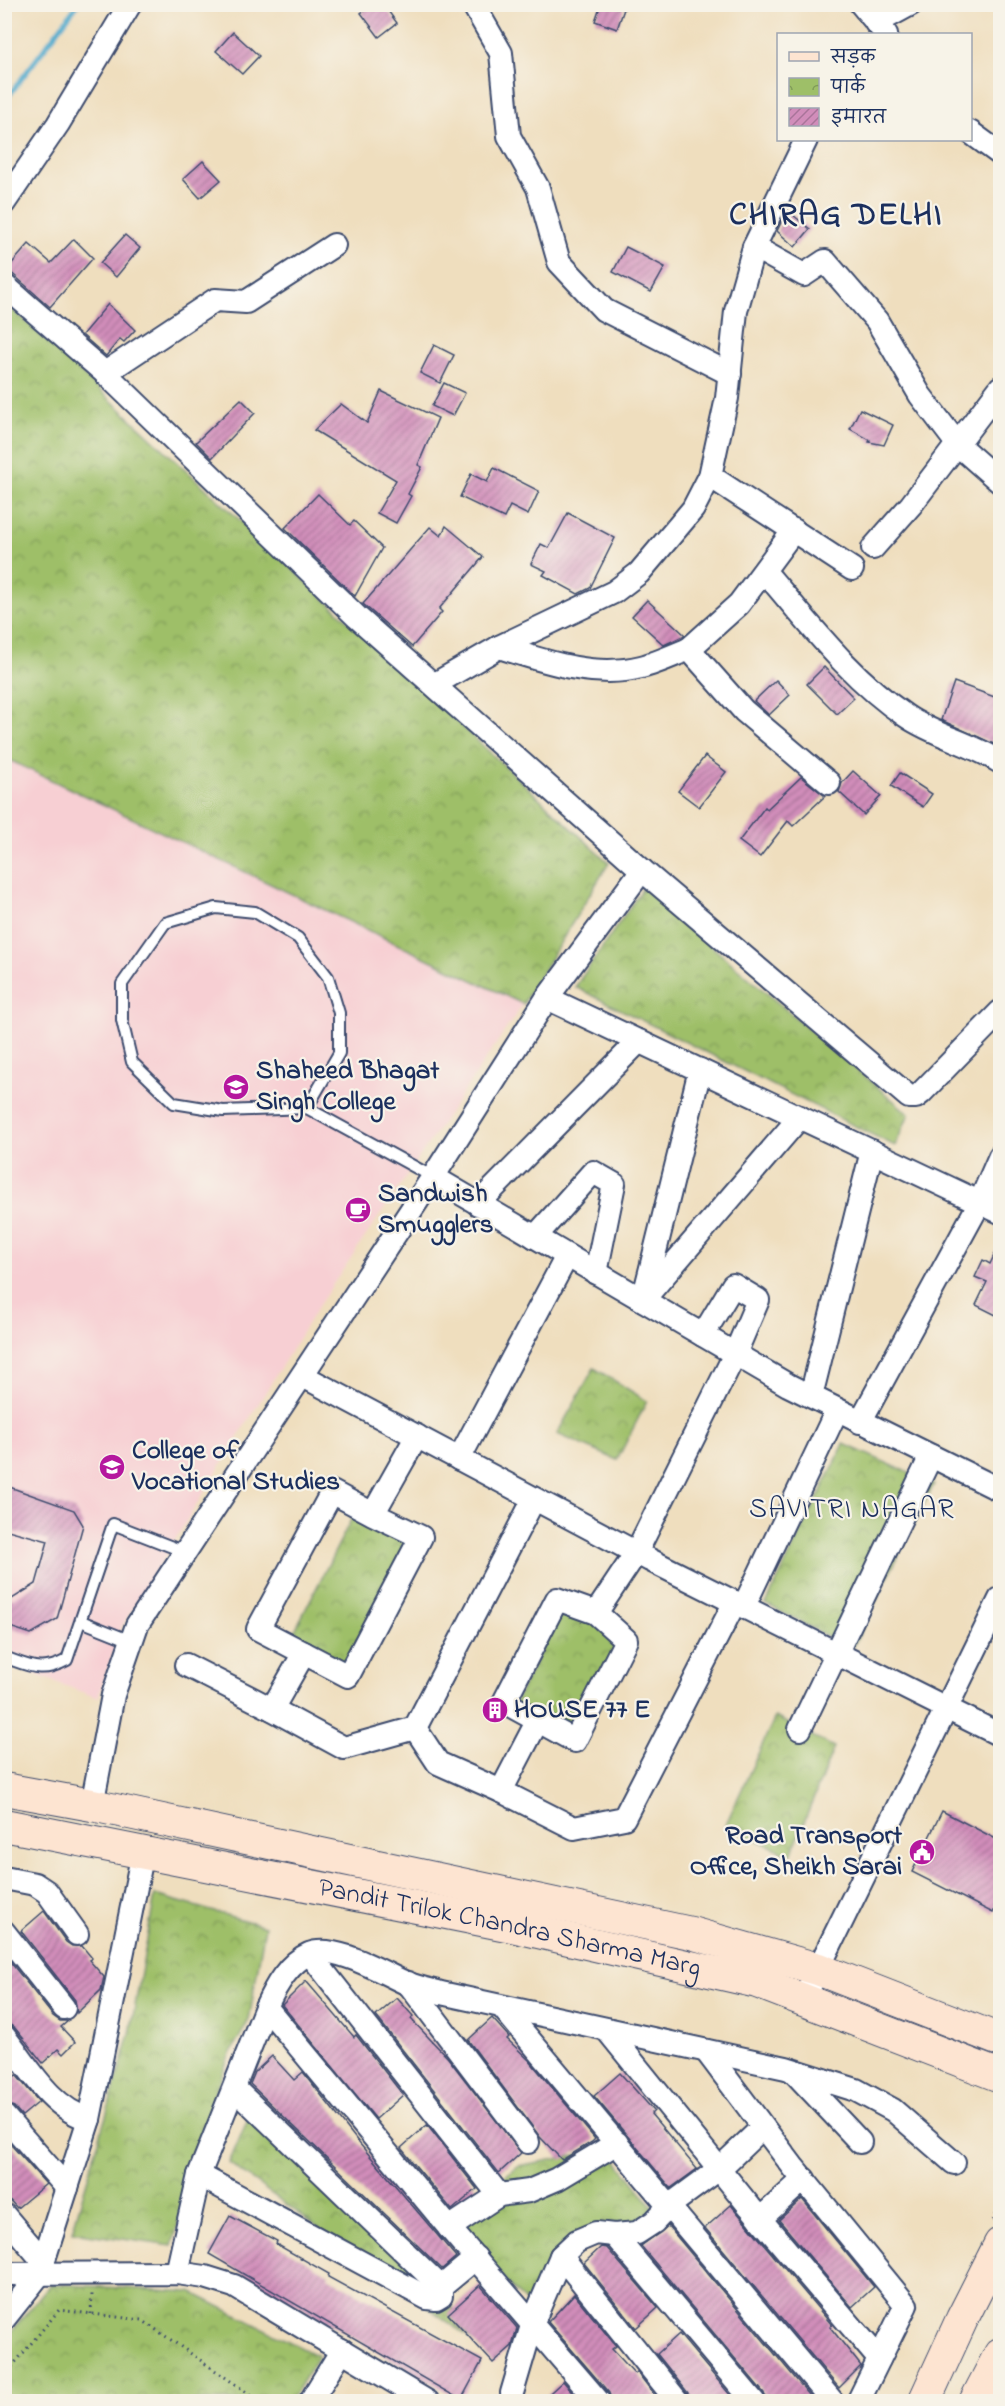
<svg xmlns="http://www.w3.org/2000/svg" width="1005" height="2406" viewBox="0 0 1005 2406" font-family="'Indie Flower','Playpen Sans Deva',sans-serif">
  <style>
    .built { fill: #f7cfd3 }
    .park { fill: url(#park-crowns); stroke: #5c7763; stroke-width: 1.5 }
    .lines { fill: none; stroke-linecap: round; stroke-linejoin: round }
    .stream { stroke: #4ea9cc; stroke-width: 5 }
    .building { fill: url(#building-hatch) }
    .service-casing { stroke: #3b496c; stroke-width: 14 }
    .minor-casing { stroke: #3b496c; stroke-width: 26 }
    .secondary-casing { stroke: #3b496c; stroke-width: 34 }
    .path { stroke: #3b496c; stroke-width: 3; stroke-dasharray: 1.5 4.5; stroke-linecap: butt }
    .service { stroke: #fff; stroke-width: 10 }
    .minor { stroke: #fff; stroke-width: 22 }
    .secondary { stroke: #fde4d1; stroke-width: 32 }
    .labels { text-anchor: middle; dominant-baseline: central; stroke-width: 4.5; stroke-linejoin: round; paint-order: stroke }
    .poi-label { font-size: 27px; font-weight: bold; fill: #1b2f5e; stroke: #f7f3e8; text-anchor: start }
    .street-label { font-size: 27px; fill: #1b2f5e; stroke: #f7f3e8 }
    .neighbourhood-label { font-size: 28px; letter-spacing: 1.5px; fill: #1b2f5e; stroke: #f7f3e8 }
    .district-label { font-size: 33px; font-weight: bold; letter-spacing: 1.5px; fill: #1b2f5e; stroke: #f7f3e8 }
  </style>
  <defs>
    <pattern id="park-crowns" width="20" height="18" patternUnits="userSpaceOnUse" patternTransform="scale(1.5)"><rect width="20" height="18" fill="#9ebf68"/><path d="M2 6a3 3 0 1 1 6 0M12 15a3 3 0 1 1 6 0" fill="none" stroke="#809c59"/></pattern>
    <pattern id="building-hatch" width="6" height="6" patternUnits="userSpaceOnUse" patternTransform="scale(1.5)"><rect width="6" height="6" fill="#d18dba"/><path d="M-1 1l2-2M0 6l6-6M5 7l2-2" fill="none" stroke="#a9749a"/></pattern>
  </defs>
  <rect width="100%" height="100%" fill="#f7f3e8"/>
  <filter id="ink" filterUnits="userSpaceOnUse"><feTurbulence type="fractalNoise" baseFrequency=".0167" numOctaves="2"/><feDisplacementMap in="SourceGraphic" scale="12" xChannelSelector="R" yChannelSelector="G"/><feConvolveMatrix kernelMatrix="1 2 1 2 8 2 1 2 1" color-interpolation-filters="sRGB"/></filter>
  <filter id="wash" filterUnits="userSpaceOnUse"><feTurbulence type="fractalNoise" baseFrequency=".008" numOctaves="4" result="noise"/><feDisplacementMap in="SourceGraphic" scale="24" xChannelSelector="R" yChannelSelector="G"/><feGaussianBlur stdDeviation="1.35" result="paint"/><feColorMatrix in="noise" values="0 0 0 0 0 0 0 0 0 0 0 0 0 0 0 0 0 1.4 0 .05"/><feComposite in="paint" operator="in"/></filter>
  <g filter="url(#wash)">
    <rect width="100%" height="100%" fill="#efdebe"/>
    <path class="built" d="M4,758l519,246 -204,301 -198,323 -23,70 -93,-35z"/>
    <g class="park">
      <path d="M4,301l605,562 -86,141 -518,-246z"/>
      <path d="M643,888l266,226 -14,32 -320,-159z"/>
      <path d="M594,1368l53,33 -30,59 -60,-26z"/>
      <path d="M844,1444l90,40 -82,165 -86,-45z"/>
      <path d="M358,1506l63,31 -73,139 -62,-28z"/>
      <path d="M562,1608l64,32 -51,101 -63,-32z"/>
      <path d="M775,1717l59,30 -43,108 -66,-29z"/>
      <path d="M155,1895l110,31 -16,94 -20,36 -15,40 -42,150 -100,-14 58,-198z"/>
      <path d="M257,2098l191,204 44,52 -263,-191z"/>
      <path d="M578,2155h34l51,65 -81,16 -48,76 -76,-84 16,-28 44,-34z"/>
      <path d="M51,2284l140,8 127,64 -28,45 -285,1v-63z"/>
    </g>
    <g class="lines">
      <path class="stream" d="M4,102l74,-98"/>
    </g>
    <g id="blocks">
      <g class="building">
        <path d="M373,4h10l14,19 -18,14 -18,-24z"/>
        <path d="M601,4l23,5 -7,20 -22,-8z"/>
        <path d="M233,32l26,24 -17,18 -26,-23z"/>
        <path d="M203,161l18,19 -21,18 -17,-19z"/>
        <path d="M787,210l23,19 -15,18 -18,-16z"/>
        <path d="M125,235l15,13 -24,29 -16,-14z"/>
        <path d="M74,239l19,19 -43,49 -43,-38 22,-25 22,19z"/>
        <path d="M626,247l39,20 -14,25 -38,-20z"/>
        <path d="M108,304l27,26 -11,12 -4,-3 -14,17 -24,-21z"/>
        <path d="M434,345l20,10 -14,28 -20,-10z"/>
        <path d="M444,383l21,10 -12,23 -21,-10z"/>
        <path d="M381,391l57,27 -20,47 4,2 -14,27 3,2 -15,27 -19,-10 19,-33 -82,-50 27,-26 26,19z"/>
        <path d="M241,399l14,14 -43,45 -16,-16z"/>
        <path d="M860,409l33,16 -9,20 -15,-3 1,-2 -20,-11z"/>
        <path d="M494,468l45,23 -11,24 -18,-9 -6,12 -44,-21 11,-23 16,8z"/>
        <path d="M318,494l32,31 4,-4 28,27 -27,48 -70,-68z"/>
        <path d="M568,513l47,25 -25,50 -12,6 -35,-19 3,-4 -15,-7 10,-20 8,4z"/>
        <path d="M446,526l37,31 -44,52 3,3 -30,35 -49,-43 67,-77 11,9z"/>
        <path d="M647,600l38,35 -21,10 -32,-29z"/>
        <path d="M824,667l30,31 -17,16 -30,-30z"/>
        <path d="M776,680l14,15 -21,20 -15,-14z"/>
        <path d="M954,682l46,17v48l-59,-27z"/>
        <path d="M705,756l21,16 -27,35 -21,-16z"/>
        <path d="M853,771l28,25 -17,19 -25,-23 3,-9z"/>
        <path d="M900,773l32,21 -9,13 -32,-21z"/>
        <path d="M801,777l24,19 -32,30 -5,-5 -28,36 -21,-16 26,-34 2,2z"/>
        <path d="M1000,1243v74l-24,-12 11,-23 -12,-5 8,-17 7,4z"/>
        <path d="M4,1485l70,25 9,15 -26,94 -26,15 -27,-9v-29l8,3 24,-15 12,-43 -44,-12z"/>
        <path d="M942,1811l58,30v57l-7,15 -81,-41z"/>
        <path d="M44,1911l22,31 6,4h10l10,12 -3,2 15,17 -3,13 -24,23 -2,-13 -54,-69z"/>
        <path d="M4,1954l49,62 7,5h8l-7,6 14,15 -12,12 -5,-5 -15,14 -28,-35 -11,-7z"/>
        <path d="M306,1981l48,56 2,-2 47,60 -27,24 -94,-114z"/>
        <path d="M397,1998l16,18 -2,3 37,39 73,95 -22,20 -123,-157z"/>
        <path d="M492,2018l17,19 -2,2 22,21 66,79 -3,3 -30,18 -22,-23 -72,-97z"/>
        <path d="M272,2056l22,24 9,-8 56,71 97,114 -14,12 -192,-185 5,-12z"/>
        <path d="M620,2073l34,38 -3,3 46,55 -26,19 -77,-92z"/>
        <path d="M16,2075l23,27 -17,14 -8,-9 -10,-4v-18z"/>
        <path d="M427,2125l50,64 -25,21 -51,-62z"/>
        <path d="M4,2137l42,47 -29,24 -13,-14z"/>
        <path d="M802,2199l72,88 -22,20 -73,-87z"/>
        <path d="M731,2205l101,120 -2,2 31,39 -22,22 -134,-160z"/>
        <path d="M230,2216l47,25 -1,3 53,30 -1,3 154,84 -21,39 -252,-146z"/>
        <path d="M668,2226l147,176h-48l-3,-9 -123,-147z"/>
        <path d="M601,2247l6,1 51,60 -22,20 -52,-65z"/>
        <path d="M480,2285l37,43 -5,18 -19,17 -45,-49z"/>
        <path d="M574,2294l42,52 -4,3 23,25 2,-2 23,30h-48l-3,-9 -61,-71z"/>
        <path d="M679,2334l57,68h-45l-2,-8 -32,-40z"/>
        <path d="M563,2381l18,21h-41z"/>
      </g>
    </g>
  </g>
  <g filter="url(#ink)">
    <use href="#blocks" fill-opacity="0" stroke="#3b496c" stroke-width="1.5"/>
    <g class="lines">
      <defs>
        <g id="service">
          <path d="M307,1108l-84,3 -49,-8 -42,-41 -10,-42v-36l43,-61 51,-15 39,4 43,26 30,39 11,36v40l-32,55 126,69"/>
          <path d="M81,1621l50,20"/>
          <path d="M4,1657c26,9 37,17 63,3l46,-136 72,28"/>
        </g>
        <g id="minor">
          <path d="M473,4l28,49 8,83 29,52 21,74 45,48 126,64"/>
          <path d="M861,4l25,30"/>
          <path d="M876,23l35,-19"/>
          <path d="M970,132l30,22"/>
          <path d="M4,203l54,-79 72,-120"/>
          <path d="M754,247l50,28 21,-14 52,60 43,74 38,50 42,37"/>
          <path d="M4,285l101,88 252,244 285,253 267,227h7l5,-4 79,-81"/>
          <path d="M105,373l110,-73 31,2 88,-57"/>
          <path d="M710,476l142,93"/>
          <path d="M873,548l38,-43 89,-117"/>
          <path d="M765,572c44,51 85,106 141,144 29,20 65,27 94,46"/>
          <path d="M499,647c45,14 95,32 142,20 16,-4 33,-12 48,-18l55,62 85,72"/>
          <path d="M689,649l50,-45 55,-74"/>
          <path d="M435,684l64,-37 115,-55 25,-19 54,-64 17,-33 17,-78 9,-87 18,-64 52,-107"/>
          <path d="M547,998l453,214"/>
          <path d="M433,1177l355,208 212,105"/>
          <path d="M478,1204l161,-163"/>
          <path d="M535,1237l58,-65 21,12 -18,89"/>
          <path d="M644,1296l56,-226"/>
          <path d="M643,1300l157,-183"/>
          <path d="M303,1376l347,184 350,175"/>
          <path d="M811,1396l61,-245"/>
          <path d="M860,1422l120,-220 20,-46"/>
          <path d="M459,1459l108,-203"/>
          <path d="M373,1514l48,23 -73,139 -90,-47 74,-137 41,22 44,-78"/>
          <path d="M744,1606l93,-196"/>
          <path d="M596,1613l30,27 -51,101 -71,-39 53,-103 39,14 40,-60 99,-199 23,-54 -25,-15 -30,50"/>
          <path d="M304,1653l-32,56 72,39 71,-20"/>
          <path d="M186,1665l86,44"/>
          <path d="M538,1720l-37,71 73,37 50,-10 111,-216"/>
          <path d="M800,1729l131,-273"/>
          <path d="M501,1791l-63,-28 -23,-35 119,-229"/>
          <path d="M92,1805l21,-110 24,-70 296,-448 114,-179 95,-128"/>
          <path d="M4,1878l31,6 12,8 30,42"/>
          <path d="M4,1932l60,76"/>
          <path d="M310,1954l189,241"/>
          <path d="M408,1983l120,159"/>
          <path d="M803,2000l197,-401"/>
          <path d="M502,2007l331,395"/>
          <path d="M607,2030l143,177 129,152"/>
          <path d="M4,2036c24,30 47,73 85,83"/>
          <path d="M706,2051l88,117 112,137 -48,97"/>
          <path d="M793,2071l67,71"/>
          <path d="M235,2089l206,198 35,-29"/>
          <path d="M4,2116l63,72"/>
          <path d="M199,2175l228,123 9,1 5,-3v-9"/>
          <path d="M4,2215l40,47"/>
          <path d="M760,2219l44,-40"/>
          <path d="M449,2228l50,-33 30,-4 28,-12 60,-36"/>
          <path d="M614,2235l140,167"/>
          <path d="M561,2256l117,146"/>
          <path d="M177,2273l22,-98 67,-168"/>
          <path d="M4,2274l173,-1 28,4 29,9 194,116"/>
          <path d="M4,2319l35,-44 50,-156 54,-267"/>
          <path d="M512,2393l21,-71 28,-66 16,-15 19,-8 18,2 23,-2 17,-11 16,-17 49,-36 44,-42"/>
          <path d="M310,2402l32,-52"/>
          <path d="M599,2402l-153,-178 -180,-217c9,-20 22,-44 43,-53 25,-11 74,19 97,29 11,4 24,7 35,10l345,75 70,22 37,20 61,53"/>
        </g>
        <g id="secondary">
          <path d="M4,1789l88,16 599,128 127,36 182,71"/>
          <path id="s1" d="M4,1825l503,100 250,57 243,94"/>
          <path d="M924,2402l38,-83 38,-75"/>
          <path d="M975,2402l25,-48"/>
        </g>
      </defs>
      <use href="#service" class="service-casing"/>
      <use href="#minor" class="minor-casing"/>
      <use href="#secondary" class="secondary-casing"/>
      <g class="path">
        <path d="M993,2220l7,-14"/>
        <path d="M91,2314l1,-20"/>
        <path d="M4,2376l55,-66 83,10 119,82"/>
      </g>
      <use href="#service" class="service"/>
      <use href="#minor" class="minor"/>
      <use href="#secondary" class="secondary"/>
    </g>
  </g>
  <defs>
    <symbol id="university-disc" viewBox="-11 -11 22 22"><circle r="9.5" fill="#b5179e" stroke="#f7f3e8"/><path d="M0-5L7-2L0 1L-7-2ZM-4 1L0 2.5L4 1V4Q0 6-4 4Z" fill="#fff"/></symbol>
    <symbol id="cafe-disc" viewBox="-11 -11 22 22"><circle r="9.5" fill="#b5179e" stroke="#f7f3e8"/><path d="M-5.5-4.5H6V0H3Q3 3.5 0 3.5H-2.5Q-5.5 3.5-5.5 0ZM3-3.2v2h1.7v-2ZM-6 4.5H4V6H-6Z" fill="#fff"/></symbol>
    <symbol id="building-disc" viewBox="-11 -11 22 22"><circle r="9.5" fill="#b5179e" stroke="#f7f3e8"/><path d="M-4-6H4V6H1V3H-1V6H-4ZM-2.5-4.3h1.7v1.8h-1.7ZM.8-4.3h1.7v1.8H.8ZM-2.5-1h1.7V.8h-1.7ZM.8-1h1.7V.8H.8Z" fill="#fff"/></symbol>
    <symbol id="civic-disc" viewBox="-11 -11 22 22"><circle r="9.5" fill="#b5179e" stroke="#f7f3e8"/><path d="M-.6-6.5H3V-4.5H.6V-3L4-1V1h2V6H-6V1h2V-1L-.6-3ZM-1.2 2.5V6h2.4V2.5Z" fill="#fff"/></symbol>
  </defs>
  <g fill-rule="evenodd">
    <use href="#university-disc" x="221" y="1072" width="30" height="30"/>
    <use href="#cafe-disc" x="343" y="1195" width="30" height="30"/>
    <use href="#university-disc" x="97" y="1452" width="30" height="30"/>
    <use href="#building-disc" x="480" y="1695" width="30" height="30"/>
    <use href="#civic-disc" x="907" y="1837" width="30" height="30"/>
  </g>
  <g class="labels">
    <g class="poi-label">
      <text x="256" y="1071">Shaheed Bhagat<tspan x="256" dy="31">Singh College</tspan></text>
      <text x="378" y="1194">Sandwish<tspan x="378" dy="31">Smugglers</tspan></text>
      <text x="132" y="1451">College of<tspan x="132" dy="31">Vocational Studies</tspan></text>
      <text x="514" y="1710">HOUSE 77 E</text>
      <text x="902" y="1836" text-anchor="end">Road Transport<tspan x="902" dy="31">Office, Sheikh Sarai</tspan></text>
    </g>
    <g class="street-label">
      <text stroke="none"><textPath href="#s1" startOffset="516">Pandit Trilok Chandra Sharma Marg</textPath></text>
    </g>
    <g class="neighbourhood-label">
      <text x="852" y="1510">SAVITRI NAGAR</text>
    </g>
    <g class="district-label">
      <text x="836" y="216">CHIRAG DELHI</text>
    </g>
  </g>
  <rect width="1005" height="2406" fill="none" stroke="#f7f3e8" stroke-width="24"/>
  <rect x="777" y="33" width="195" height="108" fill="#f7f3e8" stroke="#9fa5b1" stroke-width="1.5"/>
  <rect x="789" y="52" width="30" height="9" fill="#fde4d1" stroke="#9fa5b1" stroke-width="1.5"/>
  <text x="831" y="63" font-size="18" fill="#1b2f5e">सड़क</text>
  <rect x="789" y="78" width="30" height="18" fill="url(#park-crowns)" stroke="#9fa5b1" stroke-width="1.5"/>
  <text x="831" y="93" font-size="18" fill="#1b2f5e">पार्क</text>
  <rect x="789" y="108" width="30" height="18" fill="url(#building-hatch)" stroke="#9fa5b1" stroke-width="1.5"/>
  <text x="831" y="123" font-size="18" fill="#1b2f5e">इमारत</text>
</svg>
